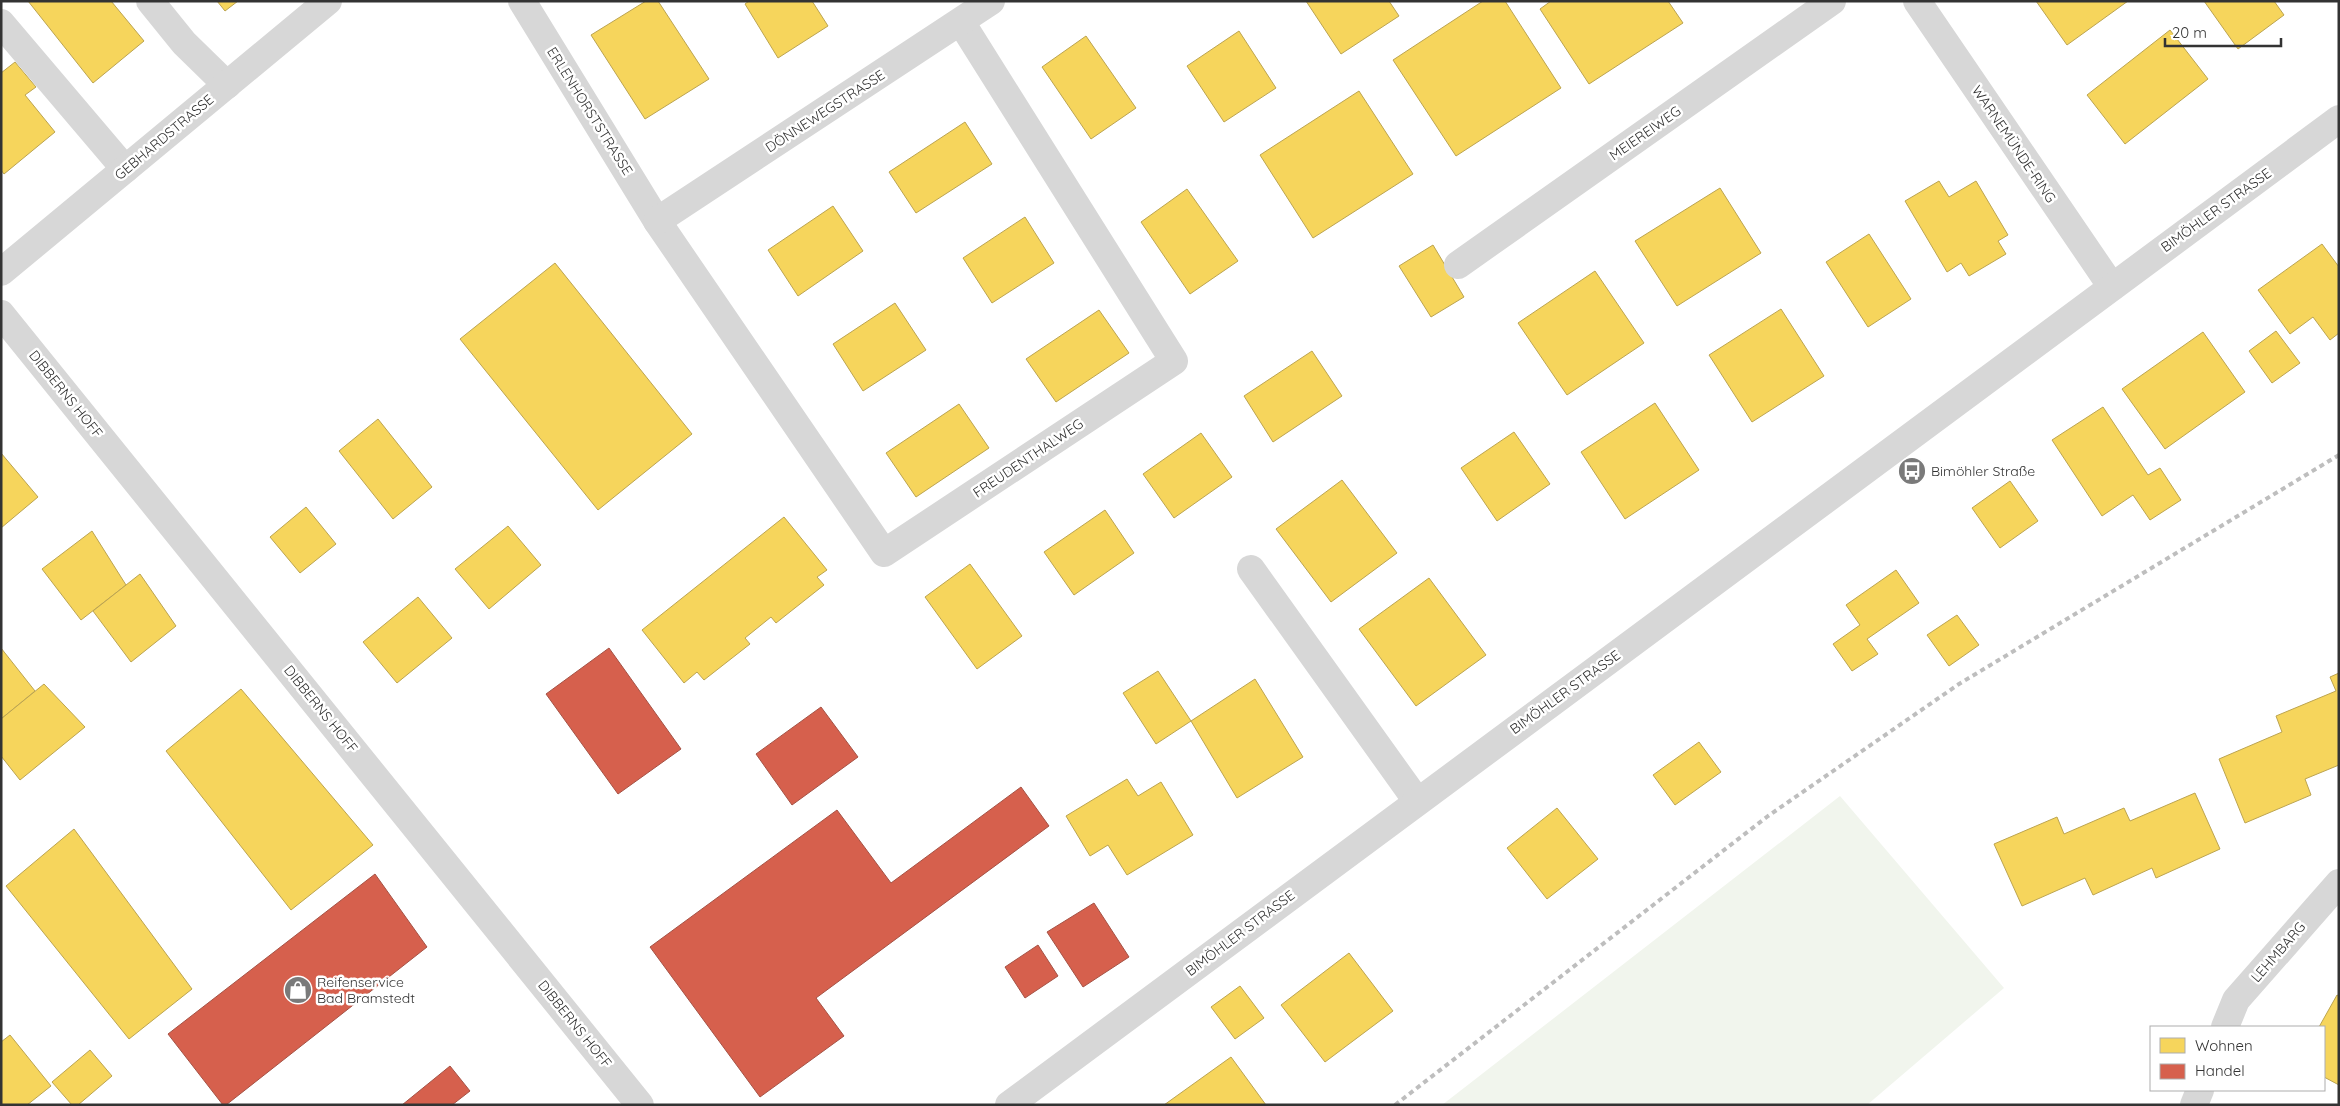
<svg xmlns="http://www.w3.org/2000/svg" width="2340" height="1106" viewBox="0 0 2340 1106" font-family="Quicksand,sans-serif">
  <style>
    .green { fill: #f1f5ed }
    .homes { fill: #f6d55c; stroke: #bca450 }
    .shops { fill: #d6604d; stroke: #a55245 }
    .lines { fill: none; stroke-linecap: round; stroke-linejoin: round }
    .minor { stroke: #d7d7d7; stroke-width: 28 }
    .rail { stroke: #bebebe; stroke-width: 4; stroke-dasharray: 5 4; stroke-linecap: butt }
    .labels { text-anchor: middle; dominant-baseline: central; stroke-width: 5; stroke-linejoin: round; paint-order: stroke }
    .street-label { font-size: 14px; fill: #333; stroke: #fff }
    .poi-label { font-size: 14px; fill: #333; stroke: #fff; text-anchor: start }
  </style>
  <rect width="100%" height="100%" fill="#fff"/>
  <path class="green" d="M1840,796l164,192 -137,117h-425z"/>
  <g class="homes">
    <path d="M28,1h83l33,40 -51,42z"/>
    <path d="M217,1h21l-13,10z"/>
    <path d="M646,1h12l51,78 -64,40 -54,-84z"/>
    <path d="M749,1h63l16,25 -50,32 -33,-54z"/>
    <path d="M1306,1h83l10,15 -58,38z"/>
    <path d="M1483,1h22l56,87 -105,68 -63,-96z"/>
    <path d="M1551,1h117l15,22 -94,61 -49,-75z"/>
    <path d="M2036,1h92l-61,44z"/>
    <path d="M2204,1h70l10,14 -46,34z"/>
    <path d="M2170,30l38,49 -83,65 -38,-49z"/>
    <path d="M1239,31l37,57 -52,34 -37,-56z"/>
    <path d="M1086,36l50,72 -45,31 -49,-72z"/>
    <path d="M15,62l21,25 -11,8 30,37 -51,42 -3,-4v-97z"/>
    <path d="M1359,91l54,83 -100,64 -53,-83z"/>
    <path d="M965,122l27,42 -76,49 -27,-41z"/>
    <path d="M1939,181l10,16 27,-16 32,54 -10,6 8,13 -37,22 -8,-13 -14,9 -42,-71z"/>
    <path d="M1720,188l41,65 -84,53 -42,-65z"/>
    <path d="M1187,189l51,72 -48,33 -49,-72z"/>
    <path d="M833,206l30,45 -65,45 -30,-46z"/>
    <path d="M1025,217l29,46 -62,40 -29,-45z"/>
    <path d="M1869,234l42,65 -43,28 -42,-65z"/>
    <path d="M2322,244l17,23v66l-9,7 -17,-23 -23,17 -32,-44z"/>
    <path d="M1433,245l31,52 -33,20 -32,-51z"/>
    <path d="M555,263l137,171 -94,76 -138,-171z"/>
    <path d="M1595,271l49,72 -77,52 -49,-72z"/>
    <path d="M895,303l31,47 -63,41 -30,-47z"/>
    <path d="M1781,309l43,67 -72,46 -43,-67z"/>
    <path d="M1099,310l30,43 -73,49 -30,-43z"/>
    <path d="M2276,331l24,32 -28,20 -23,-32z"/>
    <path d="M2203,332l42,60 -80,57 -43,-60z"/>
    <path d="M1312,351l30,45 -69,46 -29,-46z"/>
    <path d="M1655,403l44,67 -74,49 -44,-67z"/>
    <path d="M959,404l30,44 -73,49 -30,-44z"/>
    <path d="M2103,407l45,68 12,-7 21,32 -31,20 -17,-25 -31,21 -50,-76z"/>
    <path d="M378,419l54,68 -39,32 -54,-68z"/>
    <path d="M1514,432l36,52 -53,37 -36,-53z"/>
    <path d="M1201,433l31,44 -58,41 -31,-44z"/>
    <path d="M1,453l37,44 -37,31z"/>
    <path d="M1342,480l55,73 -66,49 -55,-73z"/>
    <path d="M2010,481l28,40 -38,27 -28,-40z"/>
    <path d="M306,507l30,37 -36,29 -30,-36z"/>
    <path d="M1105,510l29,43 -60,42 -30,-43z"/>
    <path d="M784,517l43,53 -10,7 7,8 -48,38 -5,-6 -26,21 5,6 -46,36 -7,-8 -13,11 -42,-53z"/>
    <path d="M508,526l33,39 -52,44 -34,-40z"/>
    <path d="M92,531l34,54 -45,35 -39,-51z"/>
    <path d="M970,564l52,72 -45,33 -52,-72z"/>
    <path d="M1896,570l23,33 -52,36 11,15 -26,17 -19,-27 27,-19 -14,-20z"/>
    <path d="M140,574l36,52 -45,36 -38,-51z"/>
    <path d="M1429,578l57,77 -70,51 -57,-77z"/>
    <path d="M418,597l34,41 -55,45 -34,-41z"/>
    <path d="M1957,615l22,30 -30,21 -22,-31z"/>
    <path d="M1,648l34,43 -34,28z"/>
    <path d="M1158,671l33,50 -35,23 -33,-51z"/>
    <path d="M2339,673v92l-34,14 6,16 -66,28 -26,-64 63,-27 -6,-16 60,-25 -6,-14z"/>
    <path d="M1255,679l48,78 -66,41 -46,-77z"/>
    <path d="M44,684l41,43 -65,53 -19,-24v-37z"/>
    <path d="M241,689l132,156 -82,65 -125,-159z"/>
    <path d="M1699,742l22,30 -46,33 -22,-30z"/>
    <path d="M1127,779l11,17 23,-14 32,53 -66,40 -19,-30 -18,11 -24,-40z"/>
    <path d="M2195,793l25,56 -64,29 -4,-10 -59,27 -8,-17 -63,28 -28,-62 63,-27 7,17 60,-26 6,13z"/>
    <path d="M1557,808l41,51 -51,40 -40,-51z"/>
    <path d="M74,829l118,160 -63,50 -123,-153z"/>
    <path d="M1349,953l44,58 -68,51 -44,-57z"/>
    <path d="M1240,986l24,32 -29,21 -24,-32z"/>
    <path d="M2337,995l2,1v89l-15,-8v-50h-5z"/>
    <path d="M10,1035l41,51 -24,19h-26v-63z"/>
    <path d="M90,1050l22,26 -34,29h-6l-20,-23z"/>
    <path d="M1231,1057l35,48h-102z"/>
  </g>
  <g class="shops">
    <path d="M609,648l72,101 -63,45 -72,-100z"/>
    <path d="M821,707l37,50 -66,48 -36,-51z"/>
    <path d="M1021,787l28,39 -233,172 28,38 -84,61 -110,-150 187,-137 54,73z"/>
    <path d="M375,874l52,73 -201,158h-3l-55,-71z"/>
    <path d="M1094,903l35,54 -46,30 -36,-55z"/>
    <path d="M1038,945l20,31 -33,22 -20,-31z"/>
    <path d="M450,1066l20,25 -18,14h-50z"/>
  </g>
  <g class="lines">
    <g class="minor">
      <path d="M150,1l34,42 43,42"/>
      <path d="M522,1l135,220 227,332 290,-192 -213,-339"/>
      <path d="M1917,1l195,286"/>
      <path d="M1,23l124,146"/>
      <path d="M657,221l334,-220"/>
      <path d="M1458,265l374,-264"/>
      <path d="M1,272l327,-271"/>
      <path d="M1,314l639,791"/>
      <path d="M1251,569l166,232"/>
      <path d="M2225,1027l11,-27 103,-117"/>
      <path d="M1009,1105l1330,-986"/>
      <path d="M2194,1105l6,-15"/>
    </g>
    <path class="rail" d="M1395,1105l373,-289 191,-132 380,-229"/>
  </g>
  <defs>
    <symbol id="bus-disc" viewBox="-11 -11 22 22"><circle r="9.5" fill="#7a7a7a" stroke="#fff"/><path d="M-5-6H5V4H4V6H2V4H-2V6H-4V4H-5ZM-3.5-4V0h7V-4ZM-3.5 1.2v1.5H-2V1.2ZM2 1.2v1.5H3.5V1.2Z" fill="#fff"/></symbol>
    <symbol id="shop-disc" viewBox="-11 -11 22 22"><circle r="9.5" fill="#7a7a7a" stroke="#fff"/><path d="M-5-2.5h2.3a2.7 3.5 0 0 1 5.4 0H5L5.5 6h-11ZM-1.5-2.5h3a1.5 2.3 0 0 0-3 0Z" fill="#fff"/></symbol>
  </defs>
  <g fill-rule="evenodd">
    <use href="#bus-disc" x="1896" y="455" width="32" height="32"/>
    <use href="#shop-disc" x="282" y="974" width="32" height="32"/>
  </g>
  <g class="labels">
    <g class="street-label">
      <text transform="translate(590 111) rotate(58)">ERLENHORSTSTRASSE</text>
      <text transform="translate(825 111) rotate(-33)">DÖNNEWEGSTRASSE</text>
      <text transform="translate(1645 133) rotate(-35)">MEIEREIWEG</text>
      <text transform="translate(164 137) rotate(-40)">GEBHARDSTRASSE</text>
      <text transform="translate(2014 144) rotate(56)">WARNEMÜNDE-RING</text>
      <text transform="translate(2216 210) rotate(-36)">BIMÖHLER STRASSE</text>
      <text transform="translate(66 394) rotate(51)">DIBBERNS HOFF</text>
      <text transform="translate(1028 458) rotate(-34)">FREUDENTHALWEG</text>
      <text transform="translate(1565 692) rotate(-36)">BIMÖHLER STRASSE</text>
      <text transform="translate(321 709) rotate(51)">DIBBERNS HOFF</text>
      <text transform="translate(1240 933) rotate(-37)">BIMÖHLER STRASSE</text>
      <text transform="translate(2278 952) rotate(-49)">LEHMBARG</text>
      <text transform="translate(575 1024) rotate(51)">DIBBERNS HOFF</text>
    </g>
    <g class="poi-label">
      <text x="1931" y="471">Bimöhler Straße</text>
      <text x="317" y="982">Reifenservice<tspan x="317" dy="16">Bad Bramstedt</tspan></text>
    </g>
  </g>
  <rect width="2340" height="1106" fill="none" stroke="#333333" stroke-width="5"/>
  <rect x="2150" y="1026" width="175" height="65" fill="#ffffff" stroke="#adadad"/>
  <rect x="2160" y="1038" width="25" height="15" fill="#f6d55c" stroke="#adadad"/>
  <text x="2195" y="1051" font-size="15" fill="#333333">Wohnen</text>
  <rect x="2160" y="1064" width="25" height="15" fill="#d6604d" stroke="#adadad"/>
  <text x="2195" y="1076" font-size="15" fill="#333333">Handel</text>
  <path d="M2165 38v8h116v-8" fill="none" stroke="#333333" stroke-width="2.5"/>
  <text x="2172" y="38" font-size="15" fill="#333333" stroke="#ffffff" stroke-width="4" paint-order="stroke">20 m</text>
</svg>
